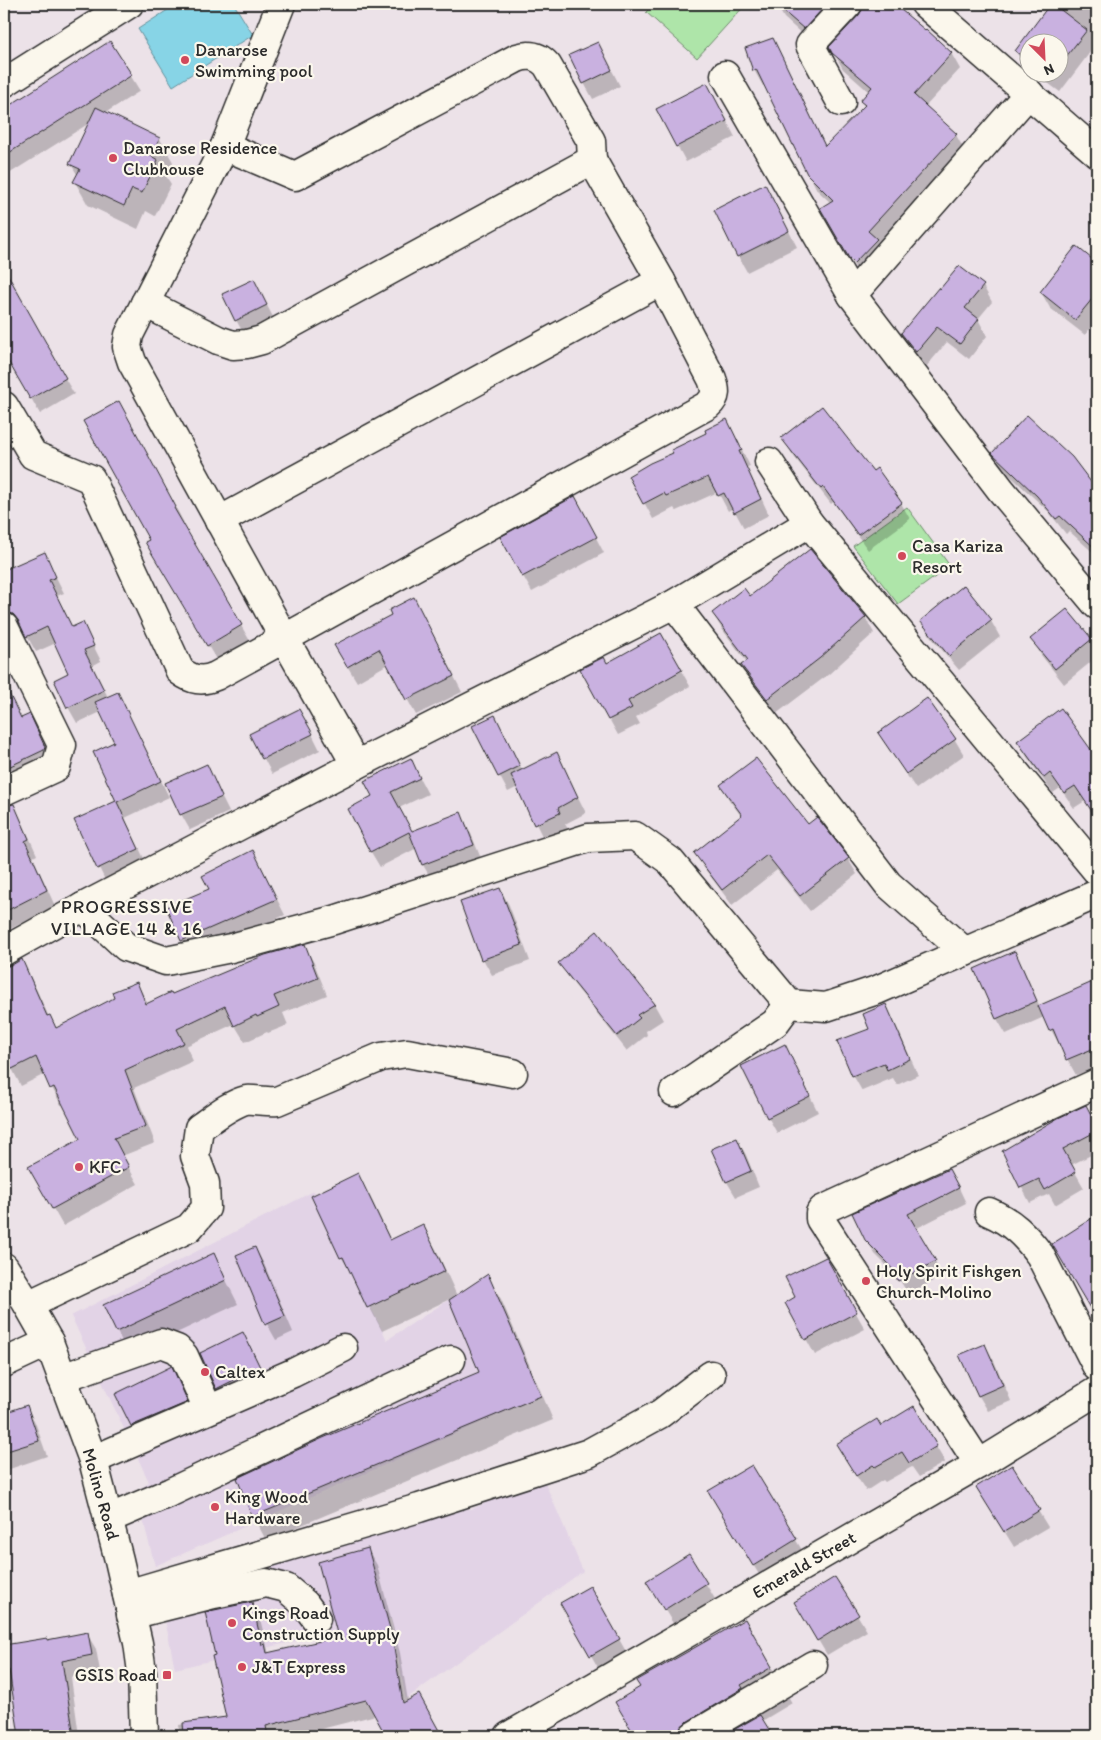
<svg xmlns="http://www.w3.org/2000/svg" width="1101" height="1740" viewBox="0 0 1101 1740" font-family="Itim,sans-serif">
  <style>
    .built { fill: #e2d3e6 }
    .green { fill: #aee5a9; stroke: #6c886a }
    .water { fill: #87d4e6; stroke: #62909b }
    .shadow { fill: #0003 }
    .building { fill: #c9b1e0; stroke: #2b2b2b }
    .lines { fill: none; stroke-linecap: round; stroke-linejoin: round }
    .minor-casing { stroke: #2b2b2b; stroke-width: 31 }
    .major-casing { stroke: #2b2b2b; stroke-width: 31 }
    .minor { stroke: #fbf7ec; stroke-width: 28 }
    .major { stroke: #fbf7ec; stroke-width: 28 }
    .poi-dot { fill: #d1495b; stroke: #fbf7ec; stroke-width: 2 }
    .labels { text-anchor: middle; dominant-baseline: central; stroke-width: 4.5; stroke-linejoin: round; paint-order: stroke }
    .poi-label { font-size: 18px; fill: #2b2b2b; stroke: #fbf7ec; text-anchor: start }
    .street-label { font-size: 18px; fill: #2b2b2b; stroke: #fbf7ec }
    .neighbourhood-label { font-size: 19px; letter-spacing: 1px; fill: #2b2b2b; stroke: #fbf7ec }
  </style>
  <rect width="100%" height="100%" fill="#ece2e8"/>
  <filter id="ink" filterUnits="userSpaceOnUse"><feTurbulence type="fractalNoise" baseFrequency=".02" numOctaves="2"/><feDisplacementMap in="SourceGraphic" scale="10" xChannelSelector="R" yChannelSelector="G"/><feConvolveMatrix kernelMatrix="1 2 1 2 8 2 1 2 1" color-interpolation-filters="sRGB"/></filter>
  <g filter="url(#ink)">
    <g class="built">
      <path d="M314,1191l73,149 101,-66 53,122 -386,170 -19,-73 13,-11 -78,-166z"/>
      <path d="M543,1478l40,93 -177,128 -15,-80 -216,50 -16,-79 250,-81h63z"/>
    </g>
    <g class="green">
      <path d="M654,4h92l-49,54 -51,-46z"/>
      <path d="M907,507l43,59 -52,38 -45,-58z"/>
    </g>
    <path class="water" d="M177,4h57l19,31 -80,51 -35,-57z"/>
    <g class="shadow">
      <path d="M776,4h116l59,49 9,16 -35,38 31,28 9,16 -106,123 -38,-66 10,-5 -14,-13 -52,-105 -2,1 -9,-16 19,-30 53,107 39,-40 -4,-6 8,-9 -26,-23 -12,-21 30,-33 3,-9 -3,-2 -48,40 -29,-26z"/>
      <path d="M1052,4h45v39l-37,49 -27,-20h25v-30h-30v27l-3,-2 -9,-16z"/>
      <path d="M110,42l30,49 -35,22 55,26 13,23 -7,14 5,8 -16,32 -9,-5 -8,18 -50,-24 -13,-23 3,-6 -7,-12 20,-42 -87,55v-67z"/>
      <path d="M598,43l22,43 -27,13 -9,-16z"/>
      <path d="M716,100l19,37 -49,25 -28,-52z"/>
      <path d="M774,202l23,45 -50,25 -9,-16z"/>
      <path d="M1076,248l21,17v54l-12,16 -35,-27 -9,-16z"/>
      <path d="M960,267l23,19 9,16 -14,17 9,17 -18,23 -22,-17 -21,25 -15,-18 -9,-16z"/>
      <path d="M4,272l70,122 -34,20 -36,-64z"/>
      <path d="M254,280l21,41 -30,15 -9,-16z"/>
      <path d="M128,418l56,105 -2,1 68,117 -33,20 -70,-119 3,-2z"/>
      <path d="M735,437l15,29 -3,1 22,48 -25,13 -11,-20 -5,3 -10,-19 -42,19 -2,-3 -21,11 -23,-43z"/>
      <path d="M783,438l89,35 29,30 9,16 -42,31 -35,-48 -2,2 -39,-50z"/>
      <path d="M994,453l77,5 26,34v64l-28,-25 -3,3 -18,-23 -45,-42z"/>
      <path d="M583,513l21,40 -72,39 -9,-16z"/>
      <path d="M44,553l20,40 -7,3 16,32 9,-5 19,38 -9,5 16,31 18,12 43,88 -44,21 22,47 -40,19 -31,-63 42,-19 -23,-50 20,-10 -14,-30 -24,11 -9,-16 2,-33 -14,-31 -20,9 -13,-23 -8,-2 -11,4v-43l3,-2 -3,-8v-6z"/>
      <path d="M964,587l27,34 9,16 -41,33 -28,-33 -9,-16z"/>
      <path d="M750,598l115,19 9,16 -45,41 -53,40 -25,-33 -9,-15 5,-4 -25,-33 -9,-15z"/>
      <path d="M422,614l40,78 -46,23 -28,-51 -31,18 -22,-36z"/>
      <path d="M660,634l30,52 -54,31 4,7 -22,11 -36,-65 25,-5z"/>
      <path d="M1032,639l59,1 6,11v6l-33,27 -23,-29z"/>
      <path d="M4,674l8,18 -3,1 13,26 7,-3 25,47 -50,32z"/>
      <path d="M1061,710l36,50v59l-12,-18 -11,7 -14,-20 -7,5 -26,-36 -9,-16z"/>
      <path d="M495,717l27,53 34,-17 30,60 -21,11 3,5 -24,11 -26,-53 -10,5 -34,-65z"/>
      <path d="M308,726l12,24 -48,24 -21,-40z"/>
      <path d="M879,734l76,6 9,15 -48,34z"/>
      <path d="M410,760l18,34 -29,14 13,24 48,-18 9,15 13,32 -50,19 -9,-15 -6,-17 -37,19 -9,-15 3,-55z"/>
      <path d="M206,766l23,46 -39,18 -9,-16z"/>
      <path d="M721,786l87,40 40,33 9,15 -47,37 -33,-41 -45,35 -27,-36 -9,-16 46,-36 -12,-16z"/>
      <path d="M13,805l9,16 15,34 -4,2 22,49 -51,26v-125z"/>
      <path d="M253,852l32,63 -94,41 -9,-16 29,-50z"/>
      <path d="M500,889l9,16 21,56 -38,14 -9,-16z"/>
      <path d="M304,946l10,17 13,32 -44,18 5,12 -20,8 -1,-1 -22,10 -11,-18 -48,22 7,15 -59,27 21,55 -33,13 16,28 -75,42 -33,-58 52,-29 -18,-35 -3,1 -16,-31 -24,12 -12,-23 -5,3v-69l6,-3 -6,-15v-11l17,-7 10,17 18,39 8,12 59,-31 21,-15 11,21z"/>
      <path d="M1014,952l9,16 17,39 57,-26v86l-21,8 -32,-58 -38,17 -9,-15z"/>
      <path d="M560,963l94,41 9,16 -17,11 1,4 -20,16 -58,-73z"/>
      <path d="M885,1006l9,15 24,54 -21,10 -4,-7 -31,13 -9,-16 18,-46z"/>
      <path d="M785,1046l33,66 -41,21 -9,-16z"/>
      <path d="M1086,1107l11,20v25l-26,13 13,23 -29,17 -6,-11 -19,9 -27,-51z"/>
      <path d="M737,1139l9,16 13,32 -23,10 -9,-15z"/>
      <path d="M357,1175l14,23 20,43 31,-15 14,23 21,47 30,-20 14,23 52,121 -287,120 -13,-24 228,-144 -31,-73 -68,32 -26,-50 -14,-23 -30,-62z"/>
      <path d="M957,1184l9,19 -51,26 28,47 -35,18 -10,-17 -23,-23 -9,-15z"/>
      <path d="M1097,1216v102l-44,-73z"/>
      <path d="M255,1248l9,16 29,68 -17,8 -9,-16z"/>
      <path d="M213,1254l25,50 -108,51 -13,-23z"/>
      <path d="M834,1274l31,55 -50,26 -29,-52z"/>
      <path d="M247,1341l17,34 -43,21 -4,-8z"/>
      <path d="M985,1345l9,16 17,40 -23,10 -9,-15z"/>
      <path d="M175,1375l16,35 -54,23 -20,-39z"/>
      <path d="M26,1406l9,16 12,34 -43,15v-57z"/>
      <path d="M913,1408l32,54 -26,15 -7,-10 -27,15 -2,-2 -17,11 -20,-31 34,-33z"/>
      <path d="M751,1466l54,89 -42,26 -45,-74z"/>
      <path d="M1011,1467l37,60 -34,20 -27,-44z"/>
      <path d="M368,1550l9,15 23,88 8,48 20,10 14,25h-54l-12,-21 -82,21h-114l-1,-11 48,-7 24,-115 9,16 9,35 71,-16z"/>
      <path d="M706,1584l9,15 -41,26 -17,-28z"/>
      <path d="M590,1588l38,67 -28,16 -38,-67z"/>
      <path d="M858,1616l9,15 -40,24 -22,-37z"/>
      <path d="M745,1621l47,82 -30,18 10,15h-136l-19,-34z"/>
      <path d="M87,1634l9,15 4,22 -29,6 8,59h-59l-9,-57 -5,-9 -2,-24 42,-6 1,1z"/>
    </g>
    <g class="building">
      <path d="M775,4h52l-23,25z"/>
      <path d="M863,4h31l31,26 1,-1 26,24 -38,42 43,39 -89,97 9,8 -23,24 -5,-5 -29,-50 13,-8 -26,-26 -51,-105 -3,2 -8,-23 28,-10 52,108 40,-41 -5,-4 12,-14 -40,-34 -3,-6 30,-32 4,-7z"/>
      <path d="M1050,4h3l34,26 -29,37v-25h-30v19l-13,-10z"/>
      <path d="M110,41l22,34 -128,81v-47z"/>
      <path d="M598,42l14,28 -29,14 -14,-29z"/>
      <path d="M707,83l20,38 -51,26 -20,-38z"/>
      <path d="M96,107l64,31 -9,18 7,4 -16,33 -10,-4 -8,17 -51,-24 7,-13 -11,-5z"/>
      <path d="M765,184l24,47 -52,26 -23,-47z"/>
      <path d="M1076,246l21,17v30l-22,27 -35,-28z"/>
      <path d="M959,266l25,19 -19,23 14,11 -19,25 -23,-17 -21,25 -15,-19 38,-46 1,2z"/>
      <path d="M4,268l62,110 -36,21 -26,-45z"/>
      <path d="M254,279l13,26 -32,16 -13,-27z"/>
      <path d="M119,401l57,106 -2,1 68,117 -35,21 -62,-104 4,-2 -66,-119z"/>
      <path d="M822,406l51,65 4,-3 25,35 -44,32 -35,-48 -2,2 -40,-51z"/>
      <path d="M1027,415l45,42 25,33v60l-37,-34 -4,3 -19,-23 -45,-43z"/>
      <path d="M727,419l15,31 -3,1 22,48 -27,14 -10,-20 -6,3 -10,-19 -42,19 -2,-3 -21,11 -15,-28 22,-13 23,-10 -2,-3 35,-17 -1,-3z"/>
      <path d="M575,496l22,41 -75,40 -22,-40z"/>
      <path d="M810,549l56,68 -46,41 -53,41 -26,-34 7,-5 -36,-47 32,-25 6,8z"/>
      <path d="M45,552l11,25 -7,3 23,47 11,-5 11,24 -10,4 20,40 -37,18 -13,-28 14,-7 -21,-46 -21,10 -8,-17 -5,-6 -9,-2v-42z"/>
      <path d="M964,585l28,35 -43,36 -29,-35z"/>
      <path d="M414,597l40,79 -48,24 -27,-51 -32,18 -13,-22 57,-30 -2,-5z"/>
      <path d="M1067,609l25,30 -37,30 -25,-30z"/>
      <path d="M661,633l21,37 -54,31 4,7 -24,12 -28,-51 24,-12 3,6z"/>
      <path d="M4,683l17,35 9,-4 15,33 -1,3 -40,19z"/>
      <path d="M118,692l43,89 -44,21 22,47 -42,20 -23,-49 42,-19 -23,-49 21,-10 -19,-40z"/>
      <path d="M927,698l29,41 -50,35 -28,-41z"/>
      <path d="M1061,708l36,50v61l-22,-33 -11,7 -14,-20 -6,5 -27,-37z"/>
      <path d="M299,709l14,25 -51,25 -13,-25z"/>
      <path d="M495,715l25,51 -22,11 -26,-51z"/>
      <path d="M557,752l21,45 -20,11 2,5 -26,12 -23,-50z"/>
      <path d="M411,758l9,20 -29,14 21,39 49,-19 13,33 -52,20 -13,-33 -39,20 -22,-43 24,-13 -8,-15z"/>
      <path d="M756,758l52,66 9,-7 32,41 -49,38 -33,-41 -45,35 -28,-37 48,-38 -22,-30z"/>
      <path d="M207,764l15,33 -42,18 -15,-32z"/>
      <path d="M14,804l15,35 -4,2 22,49 -43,22v-106z"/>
      <path d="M253,850l24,49 -96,42 -15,-34 43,-18 -7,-13z"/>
      <path d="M500,888l22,57 -41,15 -21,-58z"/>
      <path d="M597,931l58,73 -18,11 3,3 -23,18 -59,-73z"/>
      <path d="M305,944l13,34 -44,18 5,11 -22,10 -1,-2 -22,11 -9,-20 -48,23 7,14 -59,27 21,56 -32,12 15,29 -77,42 -24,-42 52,-28 -26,-52 -4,2 -14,-32 -26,13 -6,-14v-89l8,-2 10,-6 25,57 3,-1 6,13 58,-30 -2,-6 25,-10 9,22 25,-12 1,2 93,-39z"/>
      <path d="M1015,951l22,50 -41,18 -22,-50z"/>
      <path d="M1097,980v67l-31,13 -13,-31 -4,2 -11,-25z"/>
      <path d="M886,1004l24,55 -23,11 -3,-7 -32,13 -15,-35 32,-12 -6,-15z"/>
      <path d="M785,1044l25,52 -43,22 -26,-52z"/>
      <path d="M1086,1105l11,21v5l-34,18 13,23 -31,18 -6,-11 -19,9 -18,-37 56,-33z"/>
      <path d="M737,1138l14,33 -25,11 -15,-33z"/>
      <path d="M949,1169l10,19 -51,26 28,47 -38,20 -9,-17 -24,-24 -13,-27z"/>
      <path d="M358,1173l32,67 33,-16 22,47 -78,37 -24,-51 -3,1 -29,-62z"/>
      <path d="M1097,1215v105l-45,-76z"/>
      <path d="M255,1247l30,69 -20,9 -29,-70z"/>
      <path d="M214,1253l12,27 -110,52 -13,-27z"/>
      <path d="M826,1257l31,55 -52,28 -20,-37 10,-6 -10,-20z"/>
      <path d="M488,1274l53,122 -289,121 -15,-39 86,-40 156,-66 -30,-72z"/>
      <path d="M243,1332l17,35 -44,22 -16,-36z"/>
      <path d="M985,1344l18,41 -25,11 -19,-41z"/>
      <path d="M172,1366l16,36 -57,24 -16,-32z"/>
      <path d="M27,1405l12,36 -35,11v-39z"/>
      <path d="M914,1406l23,40 -28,17 -7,-11 -27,15 -2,-2 -17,11 -20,-32 41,-25 4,7z"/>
      <path d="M752,1465l45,74 -44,27 -45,-75z"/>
      <path d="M1012,1465l28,45 -36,22 -28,-45z"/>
      <path d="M368,1548l24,88 11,67 16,-9 23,42h-56l-20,-36 -100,26 2,10h-84l-1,-13 43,-6 -14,-61 3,-1 -10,-43 47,-10 10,43 3,-1 2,9 71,-16 -20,-75z"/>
      <path d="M689,1554l18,29 -43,27 -18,-29z"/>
      <path d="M835,1577l24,38 -42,26 -23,-39z"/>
      <path d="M590,1586l30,53 -30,17 -30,-53z"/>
      <path d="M745,1619l27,48 -31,18 2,3 -58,35 -6,6 -2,7h-42l-20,-34 25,-15 -4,-6z"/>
      <path d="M88,1632l4,23 -30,6 12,75h-55l-10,-66 -5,1v-26l43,-7v2z"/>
      <path d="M760,1715l13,21h-50z"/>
    </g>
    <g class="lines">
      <defs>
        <g id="minor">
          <path d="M281,4l-56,142 -96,189 -2,12 5,15 152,276 72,127"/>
          <path d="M925,4l172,149"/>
          <path d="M725,75l127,220 149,195 96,115"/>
          <path d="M4,83l125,-79"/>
          <path d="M841,102l-31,-57 38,-41"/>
          <path d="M592,160l69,121"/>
          <path d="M852,295l177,-202"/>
          <path d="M145,303l73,37 15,5 14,-1 15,-4 330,-180 -1,-19 -44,-76c-9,-10 -18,-11 -30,-7l-222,118 -70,-30"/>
          <path d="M4,406l29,49 58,24 89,192c12,9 22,11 36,5l492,-271c9,-8 8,-15 4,-26l-51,-98 -442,240"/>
          <path d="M769,462l40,61"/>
          <path d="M674,604l214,280 77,68"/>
          <path d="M4,627l58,118 -6,22 -52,24"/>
          <path d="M83,907l43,40 40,14 65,-13 103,-28 254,-82 47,-2 35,25 119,143 37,3 51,-17 220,-96"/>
          <path d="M4,951l79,-44 273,-142 318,-161 135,-81 288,348"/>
          <path d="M674,1092l101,-69 14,-19"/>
          <path d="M989,1212c23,10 36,23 51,43l57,112"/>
          <path d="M28,1305l161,-77 17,-20 -1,-25 -10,-27 4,-28c13,-9 31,-24 47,-28 6,-1 22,2 31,1l104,-44 26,-4 106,20"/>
          <path d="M4,1363l45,-21"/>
          <path d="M62,1378l99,-35 16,6 7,7 24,53"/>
          <path d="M93,1460l200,-87 50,-25"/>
          <path d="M979,1464l-159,-245v-6l2,-3 275,-127"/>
          <path d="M108,1519l63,-27 280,-132"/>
          <path d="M127,1594l292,-86 170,-55 71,-39 51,-39"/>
          <path d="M131,1615l83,-21 52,-11 20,5 19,16 11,15"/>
          <path d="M509,1736l470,-272 118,-73"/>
          <path d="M693,1736l120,-71"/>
        </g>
        <path id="major" d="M4,1267l24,38 21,37 44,118 26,100 19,83 4,29 2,64"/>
      </defs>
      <use href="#minor" class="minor-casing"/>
      <use href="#major" class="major-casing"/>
      <use href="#minor" class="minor"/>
      <use href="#major" class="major"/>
    </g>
  </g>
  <g class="poi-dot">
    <circle cx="185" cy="60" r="5"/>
    <circle cx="113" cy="158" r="5"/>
    <circle cx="902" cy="556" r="5"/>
    <circle cx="79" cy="1167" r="5"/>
    <circle cx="866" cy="1281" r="5"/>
    <circle cx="205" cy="1372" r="5"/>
    <circle cx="215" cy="1507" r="5"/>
    <circle cx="232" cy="1623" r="5"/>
    <circle cx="242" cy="1667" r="5"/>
    <rect x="162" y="1670" width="10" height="10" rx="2.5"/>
  </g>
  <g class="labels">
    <g class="poi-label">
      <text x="195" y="50">Danarose<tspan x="195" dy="21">Swimming pool</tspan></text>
      <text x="123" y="148">Danarose Residence<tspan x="123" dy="21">Clubhouse</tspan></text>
      <text x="912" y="546">Casa Kariza<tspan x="912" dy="21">Resort</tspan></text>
      <text x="89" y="1167">KFC</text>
      <text x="876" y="1271">Holy Spirit Fishgen<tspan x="876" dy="21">Church-Molino</tspan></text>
      <text x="215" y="1372">Caltex</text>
      <text x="225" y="1497">King Wood<tspan x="225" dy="21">Hardware</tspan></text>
      <text x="242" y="1613">Kings Road<tspan x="242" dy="21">Construction Supply</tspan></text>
      <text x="252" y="1667">J&amp;T Express</text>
      <text x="157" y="1675" text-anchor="end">GSIS Road</text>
    </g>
    <g class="street-label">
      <text transform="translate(101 1494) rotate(74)">Molino Road</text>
      <text transform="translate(804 1565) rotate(-30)">Emerald Street</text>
    </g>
    <g class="neighbourhood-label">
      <text x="127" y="906">PROGRESSIVE<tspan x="127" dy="22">VILLAGE 14 &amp; 16</tspan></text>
    </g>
  </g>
  <rect width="1101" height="1740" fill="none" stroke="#fbf7ec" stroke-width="20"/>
  <rect x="10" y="10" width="1081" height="1720" fill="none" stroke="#2b2b2b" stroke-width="2" filter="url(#ink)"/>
  <g transform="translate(1044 58) rotate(156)"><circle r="24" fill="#fbf7ec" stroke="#a8a59f"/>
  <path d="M0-4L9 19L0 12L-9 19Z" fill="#d1495b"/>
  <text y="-8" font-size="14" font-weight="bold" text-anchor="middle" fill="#2b2b2b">N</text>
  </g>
</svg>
